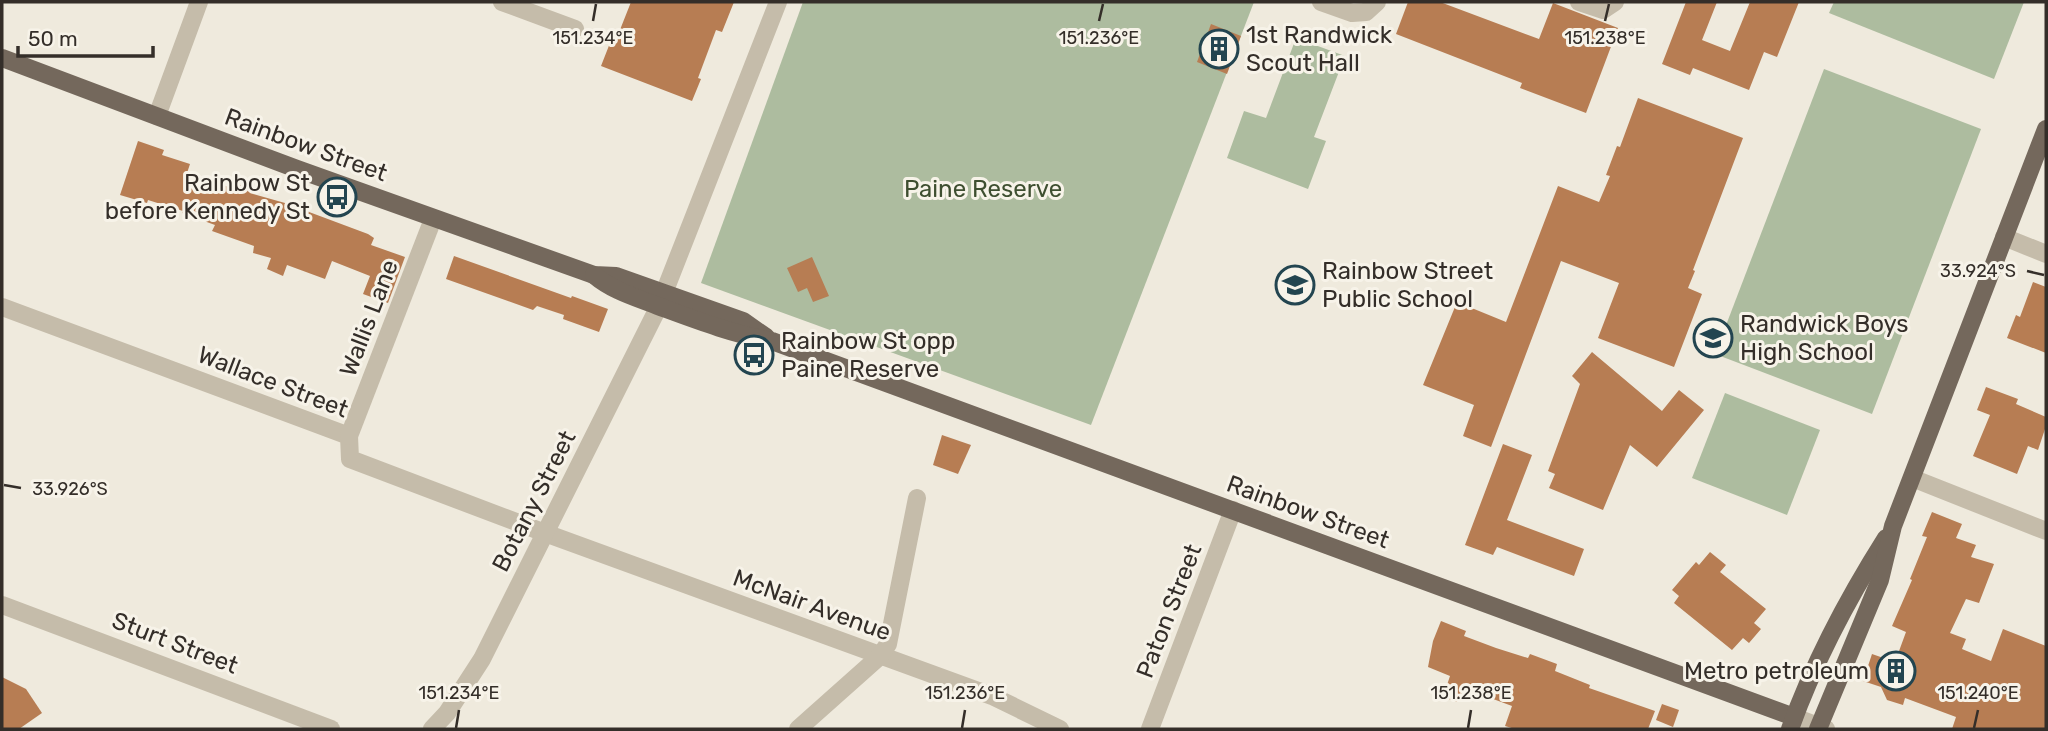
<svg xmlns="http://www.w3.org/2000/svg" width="2048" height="731" viewBox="0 0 2048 731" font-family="Rubik,sans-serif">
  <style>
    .green { fill: #adbc9f }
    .building { fill: #b77d53 }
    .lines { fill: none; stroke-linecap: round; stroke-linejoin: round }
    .minor { stroke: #c5bcaa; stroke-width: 18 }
    .major { stroke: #74685c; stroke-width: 18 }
    .ticks { fill: none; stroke: #342e29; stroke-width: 2.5 }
    .labels { text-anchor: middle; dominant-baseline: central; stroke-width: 6; stroke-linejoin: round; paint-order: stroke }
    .poi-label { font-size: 24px; fill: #342e29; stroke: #f7f3e9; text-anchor: start }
    .street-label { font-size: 24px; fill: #342e29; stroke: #f7f3e9 }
    .park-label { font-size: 24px; fill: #3e4f30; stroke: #f7f3e9 }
    .ticks-label { font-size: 18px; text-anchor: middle; fill: #342e29; stroke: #f7f3e9; stroke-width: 6; stroke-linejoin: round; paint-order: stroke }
  </style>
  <rect width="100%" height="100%" fill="#efeadd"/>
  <g class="green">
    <path d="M803,2h451l-163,423 -390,-142z"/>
    <path d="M1834,2h190l-30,77 -165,-66z"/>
    <path d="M1296,38l49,18 -31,81 12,4 -18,48 -81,-31 17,-47 22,7z"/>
    <path d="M1824,69l157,60 -109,285 -157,-60z"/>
    <path d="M1725,393l95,37 -33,85 -95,-37z"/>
  </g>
  <g class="building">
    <path d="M631,2h103l-12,30 -6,-2 -18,48 3,1 -9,22 -91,-35 9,-23 4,2z"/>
    <path d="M1408,2h32l99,37 14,-36 65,25 -32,85 -66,-25 2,-5 -126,-49z"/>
    <path d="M1686,2h31l-15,38 28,11 20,-49h49l-22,55 -13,-5 -15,38 -56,-22 -3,7 -28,-11z"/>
    <path d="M1211,24l30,12 -14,38 -30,-12z"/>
    <path d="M1638,98l105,40 -50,132 2,1 -7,17 14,6 -28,73 -76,-29 21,-55 -58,-22 -70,186 -28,-11 11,-31 -51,-20 34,-83 49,20 52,-136 41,16 11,-26 -4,-1 11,-29 3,1z"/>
    <path d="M138,141l26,9 -2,5 28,9 -3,9 42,14 2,-5 24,9 -2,3 32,9 83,31 6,4 -3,7 34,12 -17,46 -25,-9 7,-18 -38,-15 -7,18 -38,-14 -4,11 -16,-7 4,-11 -18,-5 1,-7 -42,-15 3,-6 -33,-12 1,-2 -35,-11 -1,3 -27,-8z"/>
    <path d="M454,256l117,42 1,-2 36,13 -9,23 -36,-13 1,-4 -27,-9 -4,4 -87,-31z"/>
    <path d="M812,257l17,39 -16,6 -6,-14 -9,4 -11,-24z"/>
    <path d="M2033,282l13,5v66l-39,-15 9,-23 4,2z"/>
    <path d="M1592,352l70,59 17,-21 25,20 -47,57 -27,-22 -27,65 -54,-22 6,-14 -7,-3 32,-87 -8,-8z"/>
    <path d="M1986,387l32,12 -2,5 30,13v9l-8,24 -10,-4 -11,28 -44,-18 17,-41 -13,-5z"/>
    <path d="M942,435l29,10 -13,29 -25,-9z"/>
    <path d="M1503,444l29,11 -25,65 77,29 -10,27 -77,-29 -4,8 -28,-10z"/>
    <path d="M1932,512l30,12 -6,14 20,7 -5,12 23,7 -15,39 -13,-4 -16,34 16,6 -4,10 29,12 12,-32 43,17v83h-94l4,-12 -51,-19 -2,7 -16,-5 -6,-13 -18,-6 9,-27 23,8 11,-30 -14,-6 20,-46 -2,-1 17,-42 -5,-1z"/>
    <path d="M1710,552l16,13 -6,7 46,37 -12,14 7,6 -12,14 -6,-5 -11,12 -58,-47 5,-7 -7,-6 24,-28 3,3z"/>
    <path d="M1441,621l25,10 -2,5 32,12 32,10 2,-4 27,10 -2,7 35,14 -1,3 66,23 -7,18h-133l-10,-3 7,-20 -35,-13 -3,5 -14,-5 -3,9 -14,-5 7,-21 -22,-9 5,-26z"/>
    <path d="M2,677l24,12 16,24 -23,16h-17z"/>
    <path d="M1662,704l17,6 -6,17 -17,-7z"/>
  </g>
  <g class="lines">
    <g class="minor">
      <path d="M502,2l73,27"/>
      <path d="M1321,2l31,11 14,-1 11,-10"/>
      <path d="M1579,2l24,8 12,-8"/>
      <path d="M157,116l42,-114"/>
      <path d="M2004,237l42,17"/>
      <path d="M664,293l114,-291"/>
      <path d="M2,307l347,129 1,23 195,74 447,163 68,33"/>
      <path d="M349,436l84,-217"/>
      <path d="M1912,478l134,53"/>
      <path d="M2,605l329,124"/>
      <path d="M1794,717l32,12"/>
      <path d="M432,729l15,-16 35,-54 177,-353"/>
      <path d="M798,729l82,-73 8,-12 29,-146"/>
      <path d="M1150,729l83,-219"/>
    </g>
    <g class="major">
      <path d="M2,58l295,111 297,106 22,1 127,45 23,16"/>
      <path d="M594,275c19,16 41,22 64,31 38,14 74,28 114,35l1022,376"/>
      <path d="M1790,729c24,-67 58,-131 96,-191"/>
      <path d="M1818,729l62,-149 13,-54 153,-397"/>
    </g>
  </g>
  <path class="ticks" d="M593,21l3,-17M1099,21l4,-17M1605,21l4,-17M2027,271l17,4M4,485l17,3M456,728l3,-18M962,728l3,-18M1468,728l3,-18M1974,728l4,-18"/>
  <defs>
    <symbol id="building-ring" viewBox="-11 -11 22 22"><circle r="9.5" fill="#f7f3e9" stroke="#234550" stroke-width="1.5"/><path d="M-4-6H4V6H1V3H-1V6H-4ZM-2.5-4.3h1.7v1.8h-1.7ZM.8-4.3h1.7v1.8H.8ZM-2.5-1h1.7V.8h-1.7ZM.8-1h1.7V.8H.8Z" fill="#234550"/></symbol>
    <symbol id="bus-ring" viewBox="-11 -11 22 22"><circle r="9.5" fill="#f7f3e9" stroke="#234550" stroke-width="1.5"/><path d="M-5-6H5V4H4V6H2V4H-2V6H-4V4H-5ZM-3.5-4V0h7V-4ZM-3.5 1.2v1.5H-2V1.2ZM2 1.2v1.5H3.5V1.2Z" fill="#234550"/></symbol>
    <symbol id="school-ring" viewBox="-11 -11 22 22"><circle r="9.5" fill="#f7f3e9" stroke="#234550" stroke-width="1.5"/><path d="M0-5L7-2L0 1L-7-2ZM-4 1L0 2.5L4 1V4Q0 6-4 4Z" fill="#234550"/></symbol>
  </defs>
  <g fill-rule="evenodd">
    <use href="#building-ring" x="1197" y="27" width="44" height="44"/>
    <use href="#bus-ring" x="315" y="175" width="44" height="44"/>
    <use href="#school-ring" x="1273" y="263" width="44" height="44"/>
    <use href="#school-ring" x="1691" y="316" width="44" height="44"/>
    <use href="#bus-ring" x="732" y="333" width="44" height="44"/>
    <use href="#building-ring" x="1874" y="649" width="44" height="44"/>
  </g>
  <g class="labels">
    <g class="poi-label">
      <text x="1246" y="35">1st Randwick<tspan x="1246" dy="28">Scout Hall</tspan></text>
      <text x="310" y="183" text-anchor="end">Rainbow St<tspan x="310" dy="28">before Kennedy St</tspan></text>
      <text x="1322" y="271">Rainbow Street<tspan x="1322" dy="28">Public School</tspan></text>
      <text x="1740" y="324">Randwick Boys<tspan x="1740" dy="28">High School</tspan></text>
      <text x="781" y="341">Rainbow St opp<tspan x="781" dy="28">Paine Reserve</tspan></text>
      <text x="1869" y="671" text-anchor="end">Metro petroleum</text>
    </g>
    <g class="street-label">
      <text transform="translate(306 145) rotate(20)">Rainbow Street</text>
      <text transform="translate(369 318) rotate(-69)">Wallis Lane</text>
      <text transform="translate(273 382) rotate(21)">Wallace Street</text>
      <text transform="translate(534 501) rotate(-63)">Botany Street</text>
      <text transform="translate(1308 512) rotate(20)">Rainbow Street</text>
      <text transform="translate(812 605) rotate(20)">McNair Avenue</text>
      <text transform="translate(1169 611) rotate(-69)">Paton Street</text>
      <text transform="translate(175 643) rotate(21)">Sturt Street</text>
    </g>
    <g class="park-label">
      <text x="983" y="189">Paine Reserve</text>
    </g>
  </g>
  <g class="ticks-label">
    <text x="593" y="44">151.234°E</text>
    <text x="1099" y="44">151.236°E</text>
    <text x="1605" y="44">151.238°E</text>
    <text x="1978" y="277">33.924°S</text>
    <text x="70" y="495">33.926°S</text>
    <text x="459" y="699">151.234°E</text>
    <text x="965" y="699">151.236°E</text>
    <text x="1471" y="699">151.238°E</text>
    <text x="1978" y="699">151.240°E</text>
  </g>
  <rect width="2048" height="731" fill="none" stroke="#342e29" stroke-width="7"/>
  <path d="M18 46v10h135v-10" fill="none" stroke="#342e29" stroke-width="3.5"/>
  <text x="28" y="46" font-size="21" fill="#342e29" stroke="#f7f3e9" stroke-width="5" paint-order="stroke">50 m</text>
</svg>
